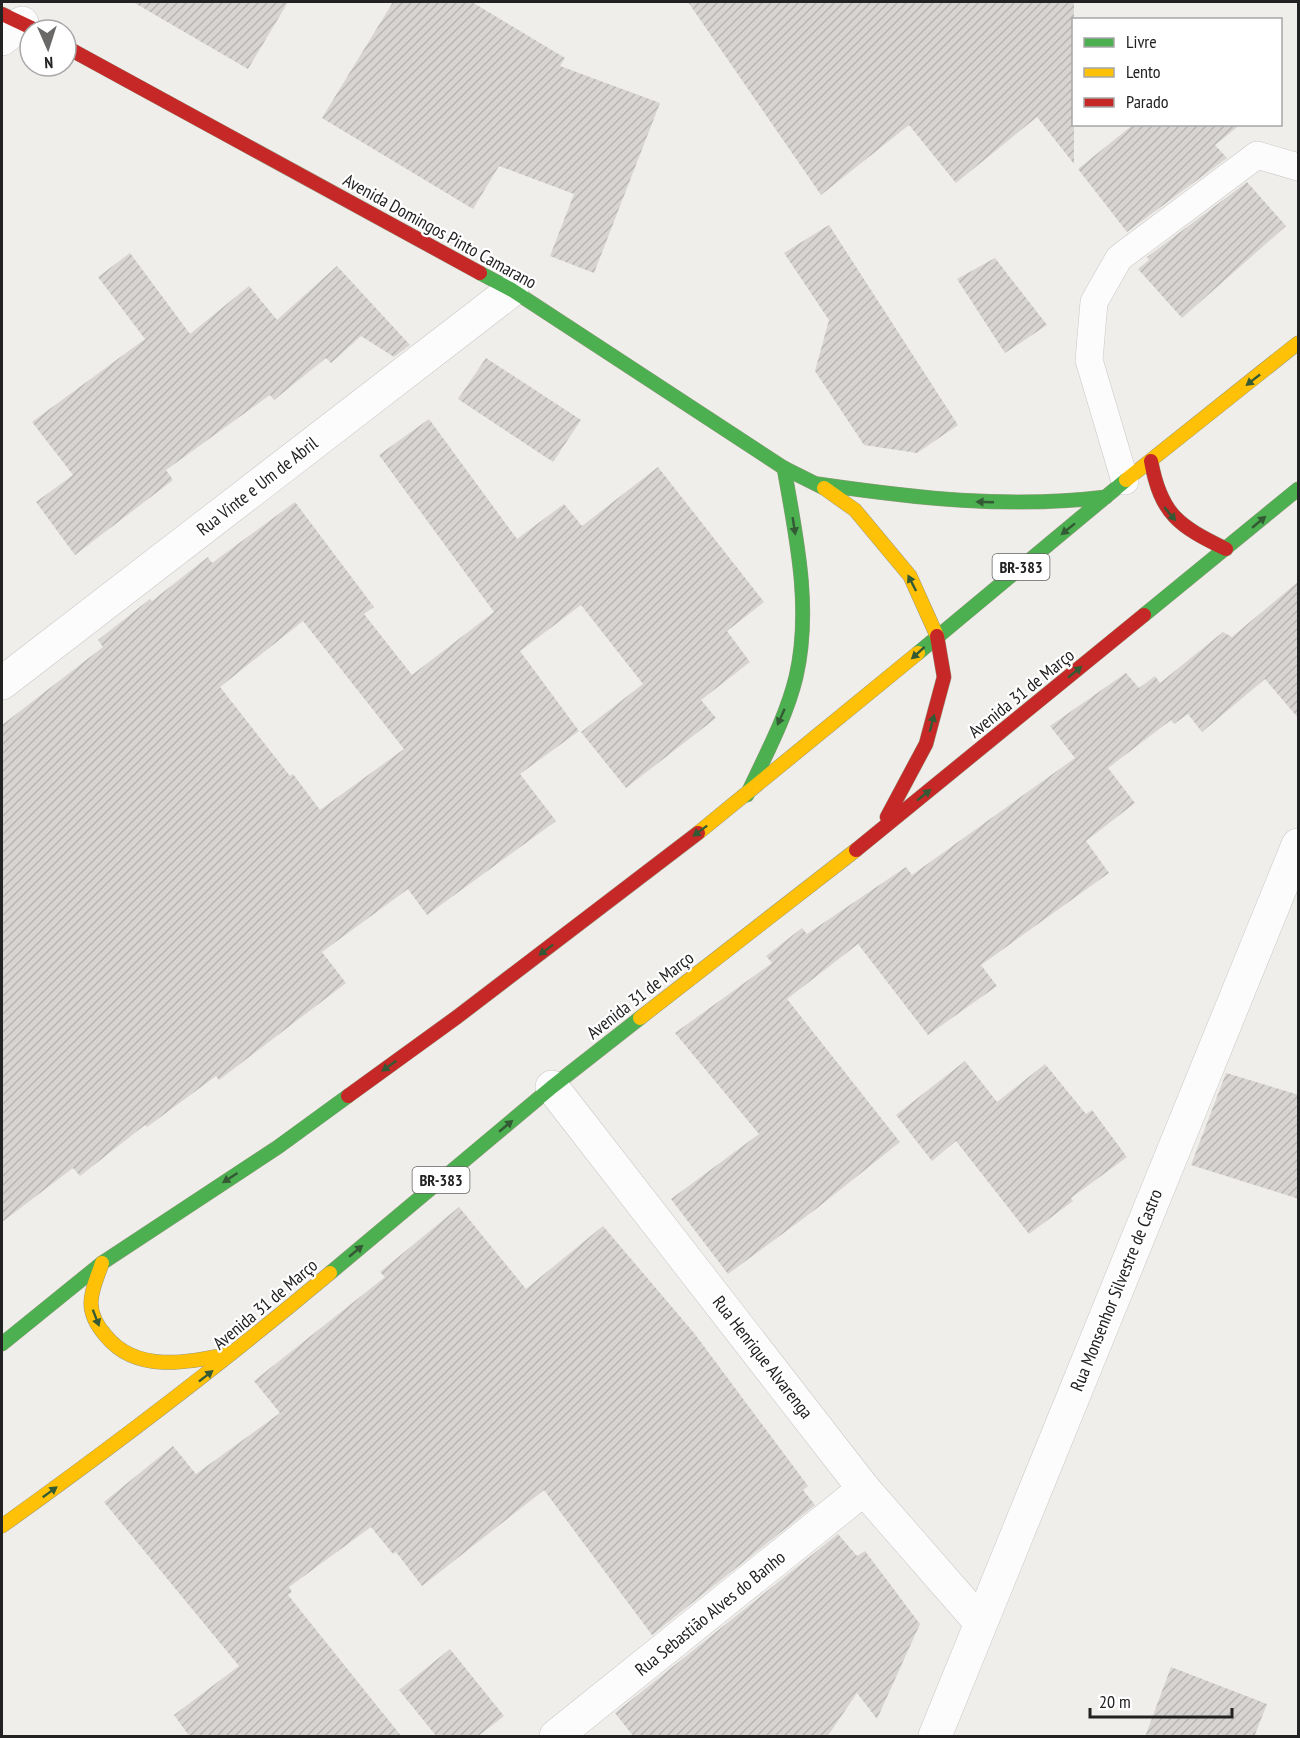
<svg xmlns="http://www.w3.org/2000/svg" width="1300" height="1738" viewBox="0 0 1300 1738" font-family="'PT Sans Narrow',sans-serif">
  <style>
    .building { fill: url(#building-hatch); fill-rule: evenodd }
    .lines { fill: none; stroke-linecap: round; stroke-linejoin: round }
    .lane-casing { stroke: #c9c8c7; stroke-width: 28 }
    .street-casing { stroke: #c9c8c7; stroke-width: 34 }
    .fast-casing { stroke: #999a82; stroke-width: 15 }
    .slow-casing { stroke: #999a82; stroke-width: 15 }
    .jam-casing { stroke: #999a82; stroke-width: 15 }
    .lane { stroke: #fdfcfc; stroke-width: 27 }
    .street { stroke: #fdfcfc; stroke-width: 33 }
    .fast { stroke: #4caf50; stroke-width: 14 }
    .slow { stroke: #ffc107; stroke-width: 14 }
    .jam { stroke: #c62828; stroke-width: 14 }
    .oneway { fill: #335a34 }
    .labels { text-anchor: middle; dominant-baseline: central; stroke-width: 4.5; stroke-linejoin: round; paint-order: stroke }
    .shield { fill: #fff; stroke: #646464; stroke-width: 1.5 }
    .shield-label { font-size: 16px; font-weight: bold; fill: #222 }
    .street-label { font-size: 18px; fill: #222; stroke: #fff }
  </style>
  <defs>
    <pattern id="building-hatch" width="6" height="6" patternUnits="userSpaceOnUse" patternTransform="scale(1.5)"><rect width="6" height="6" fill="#d7d4d2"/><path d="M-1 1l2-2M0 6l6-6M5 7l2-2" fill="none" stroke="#b8b6b4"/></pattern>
  </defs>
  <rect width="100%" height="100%" fill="#f0eeeb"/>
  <g class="building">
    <path d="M133,2h155l-40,67z"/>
    <path d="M393,2h79l93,56 -5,8 100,37 -66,170 -44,-17 24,-62 -75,-28 -26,43 -151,-91z"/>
    <path d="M688,2h386v162l-37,-47 -81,66 -47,-58 -88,70z"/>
    <path d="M1134,124h107l-26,21 12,13 -100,74 -49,-63z"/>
    <path d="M1247,182l39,44 -104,92 -44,-49 11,-9 -2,-3z"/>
    <path d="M829,225l129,200 -41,28 -53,-8 -49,-74 14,-51 -45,-67z"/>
    <path d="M130,253l60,81 59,-48 28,34 60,-54 73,79 -16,12 -33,-21 -30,27 -5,-5 -52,42 -4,-5 -104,75 7,10 -98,75 -39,-53 37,-27 -41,-53 113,-83 -47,-62z"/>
    <path d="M995,258l52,67 -42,28 -48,-74z"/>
    <path d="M486,358l95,62 -28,42 -95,-63z"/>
    <path d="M429,419l88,120 47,-35 18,22 76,-59 106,135 -37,29 23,31 -49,38 15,18 -90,70 -45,-56 62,-48 -62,-79 -61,46 59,80 -59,43 36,47 -129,94 -19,-26 -86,63 24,31 -127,97 -3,-4 -69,51 -2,-2 -65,51 -7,-8 -71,54v-497l101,-78 -5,-7 52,-41 2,2 56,-44 4,6 83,-61 79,105 -10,7 48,61 82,-63 -115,-157zM303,621l101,128 -84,61 -27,-36 -3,2 -70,-89z"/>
    <path d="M1299,581v138l-34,-40 -63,53 -14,-18 -14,10 -3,-4 -63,48 27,35 -49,38 23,32 -128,92 16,21 -69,49 -70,-91 -71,55 113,143 -84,67 -88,65 -57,-75 88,-65 -84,-101 97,-70 -6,-7 36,-28 5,6 99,-67 6,8 163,-117 -25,-32 76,-53 13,15 16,-12 5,7 63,-51 9,5z"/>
    <path d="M965,1061l32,41 48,-38 41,50 6,-4 35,47 -56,41 2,3 -44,33 -73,-93 -24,20 -36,-46z"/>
    <path d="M1226,1073l73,22v104l-108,-34z"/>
    <path d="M459,1207l67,82 77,-63 91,107 114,153 -5,4 12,15 -163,130 -108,-145 -122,96 -26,-34 -3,2 -22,-27 -82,60 3,5 -4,3 114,142h-212l-16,-22 65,-49 -135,-164 69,-56 23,28 84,-61 -26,-32 131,-104 -5,-5z"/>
    <path d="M838,1534l19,22 8,-5 55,73 -43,95 -20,-26 -30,44h-193l-19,-24z"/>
    <path d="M450,1649l54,67 -27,21h-40l-38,-47z"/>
    <path d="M1171,1667l96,37 -13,33h-109z"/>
  </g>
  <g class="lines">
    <defs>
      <path id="lane" d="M1125,481l-36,-121 5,-58 25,-44 138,-103 41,12"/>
      <g id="street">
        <path d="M2,39l20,-16"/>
        <path d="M2,683l510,-393"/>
        <path d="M552,1087l312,402 116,133"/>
        <path d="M556,1736l308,-247"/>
        <path d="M935,1736l363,-891"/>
      </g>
      <g id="fast">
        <path d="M480,273l32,17 272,178 40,20"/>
        <path d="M818,484c97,14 190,25 288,13"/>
        <path d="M1144,615l154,-126"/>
        <path d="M918,653l208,-173"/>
        <path d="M747,795c18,-39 39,-77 49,-118 16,-69 0,-141 -12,-209"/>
        <path d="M330,1273l222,-186 88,-69"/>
        <path d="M2,1344l100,-81 176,-116 70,-51"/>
      </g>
      <g id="slow">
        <path d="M1126,480l172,-137"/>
        <path d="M824,488l31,22 55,66 27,60"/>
        <path d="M698,833l220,-180"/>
        <path d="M640,1018l216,-168"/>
        <path d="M102,1263c-4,13 -11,26 -11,40 0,13 7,24 15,33 30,37 82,27 122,18"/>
        <path d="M2,1526c113,-81 222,-164 328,-253"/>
      </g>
      <g id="jam">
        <path d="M2,14l34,16"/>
        <path d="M66,47l414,226"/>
        <path d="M1151,461c10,54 28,65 75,88"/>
        <path d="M887,817l39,-73 18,-67 -7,-41"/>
        <path d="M856,850l288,-235"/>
        <path d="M348,1096l109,-79 241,-184"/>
      </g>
    </defs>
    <use href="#lane" class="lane-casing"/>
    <use href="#street" class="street-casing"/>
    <use href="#fast" class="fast-casing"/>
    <use href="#slow" class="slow-casing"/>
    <use href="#jam" class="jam-casing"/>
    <use href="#lane" class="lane"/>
    <use href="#street" class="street"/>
    <use href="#fast" class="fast"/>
    <use href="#slow" class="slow"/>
    <use href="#jam" class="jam"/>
  </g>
  <defs><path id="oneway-solid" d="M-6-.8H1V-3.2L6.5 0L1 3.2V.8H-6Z" transform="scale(1.5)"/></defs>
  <g class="oneway">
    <use href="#oneway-solid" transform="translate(1253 380) rotate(142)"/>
    <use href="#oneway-solid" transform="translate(985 502) rotate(-178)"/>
    <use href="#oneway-solid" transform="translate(1170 514) rotate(50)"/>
    <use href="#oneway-solid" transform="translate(1259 522) rotate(-40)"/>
    <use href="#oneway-solid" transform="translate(794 526) rotate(81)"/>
    <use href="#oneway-solid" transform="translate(1068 529) rotate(141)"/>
    <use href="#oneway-solid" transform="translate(912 583) rotate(-117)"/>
    <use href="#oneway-solid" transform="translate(918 653) rotate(138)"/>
    <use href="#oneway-solid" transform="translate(1075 672) rotate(-39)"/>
    <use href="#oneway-solid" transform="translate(781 717) rotate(114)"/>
    <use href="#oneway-solid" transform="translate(932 723) rotate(-75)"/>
    <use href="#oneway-solid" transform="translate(924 795) rotate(-39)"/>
    <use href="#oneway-solid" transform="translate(700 831) rotate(143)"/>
    <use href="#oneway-solid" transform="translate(546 950) rotate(143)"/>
    <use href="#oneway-solid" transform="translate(389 1066) rotate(144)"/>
    <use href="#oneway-solid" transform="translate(506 1126) rotate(-40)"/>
    <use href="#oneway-solid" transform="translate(230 1178) rotate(147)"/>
    <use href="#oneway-solid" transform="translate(356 1251) rotate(-40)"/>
    <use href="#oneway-solid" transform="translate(96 1318) rotate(69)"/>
    <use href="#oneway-solid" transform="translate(206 1376) rotate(-38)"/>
    <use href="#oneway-solid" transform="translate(50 1492) rotate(-36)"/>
  </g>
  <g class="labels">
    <g class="shield">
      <rect x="992.5" y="554" width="57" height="26" rx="4.5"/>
      <rect x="412.5" y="1167" width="57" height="26" rx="4.5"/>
    </g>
    <g class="shield-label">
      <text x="1021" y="567">BR-383</text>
      <text x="441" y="1180">BR-383</text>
    </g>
    <g class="street-label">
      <text transform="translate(440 231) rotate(29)">Avenida Domingos Pinto Camarano</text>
      <text transform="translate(257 486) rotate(-38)">Rua Vinte e Um de Abril</text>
      <text transform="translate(1021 693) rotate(-39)">Avenida 31 de Março</text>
      <text transform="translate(640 995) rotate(-38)">Avenida 31 de Março</text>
      <text transform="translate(1116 1290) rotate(-68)">Rua Monsenhor Silvestre de Castro</text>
      <text transform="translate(265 1304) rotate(-40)">Avenida 31 de Março</text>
      <text transform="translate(763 1357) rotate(52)">Rua Henrique Alvarenga</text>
      <text transform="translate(710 1613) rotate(-39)">Rua Sebastião Alves do Banho</text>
    </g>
  </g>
  <rect width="1300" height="1738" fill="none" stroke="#222222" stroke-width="6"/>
  <rect x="1072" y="18" width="210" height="108" fill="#ffffff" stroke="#a7a7a7" stroke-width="1.5"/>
  <rect x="1084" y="38" width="30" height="9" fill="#4caf50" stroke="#a7a7a7" stroke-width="1.5"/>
  <text x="1126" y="48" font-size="18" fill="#222222">Livre</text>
  <rect x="1084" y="68" width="30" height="9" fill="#ffc107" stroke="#a7a7a7" stroke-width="1.5"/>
  <text x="1126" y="78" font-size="18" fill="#222222">Lento</text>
  <rect x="1084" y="98" width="30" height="9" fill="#c62828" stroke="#a7a7a7" stroke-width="1.5"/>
  <text x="1126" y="108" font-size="18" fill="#222222">Parado</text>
  <g transform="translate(48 48) rotate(177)"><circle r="28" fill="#ffffff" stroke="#a7a7a7" stroke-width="1.5"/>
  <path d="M0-4.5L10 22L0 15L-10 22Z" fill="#6a6968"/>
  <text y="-9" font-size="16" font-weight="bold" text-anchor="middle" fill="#222222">N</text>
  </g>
  <path d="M1090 1708v9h142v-9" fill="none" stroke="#222222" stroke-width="3"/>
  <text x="1099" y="1708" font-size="18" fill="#222222" stroke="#ffffff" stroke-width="4.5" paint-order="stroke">20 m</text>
</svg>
